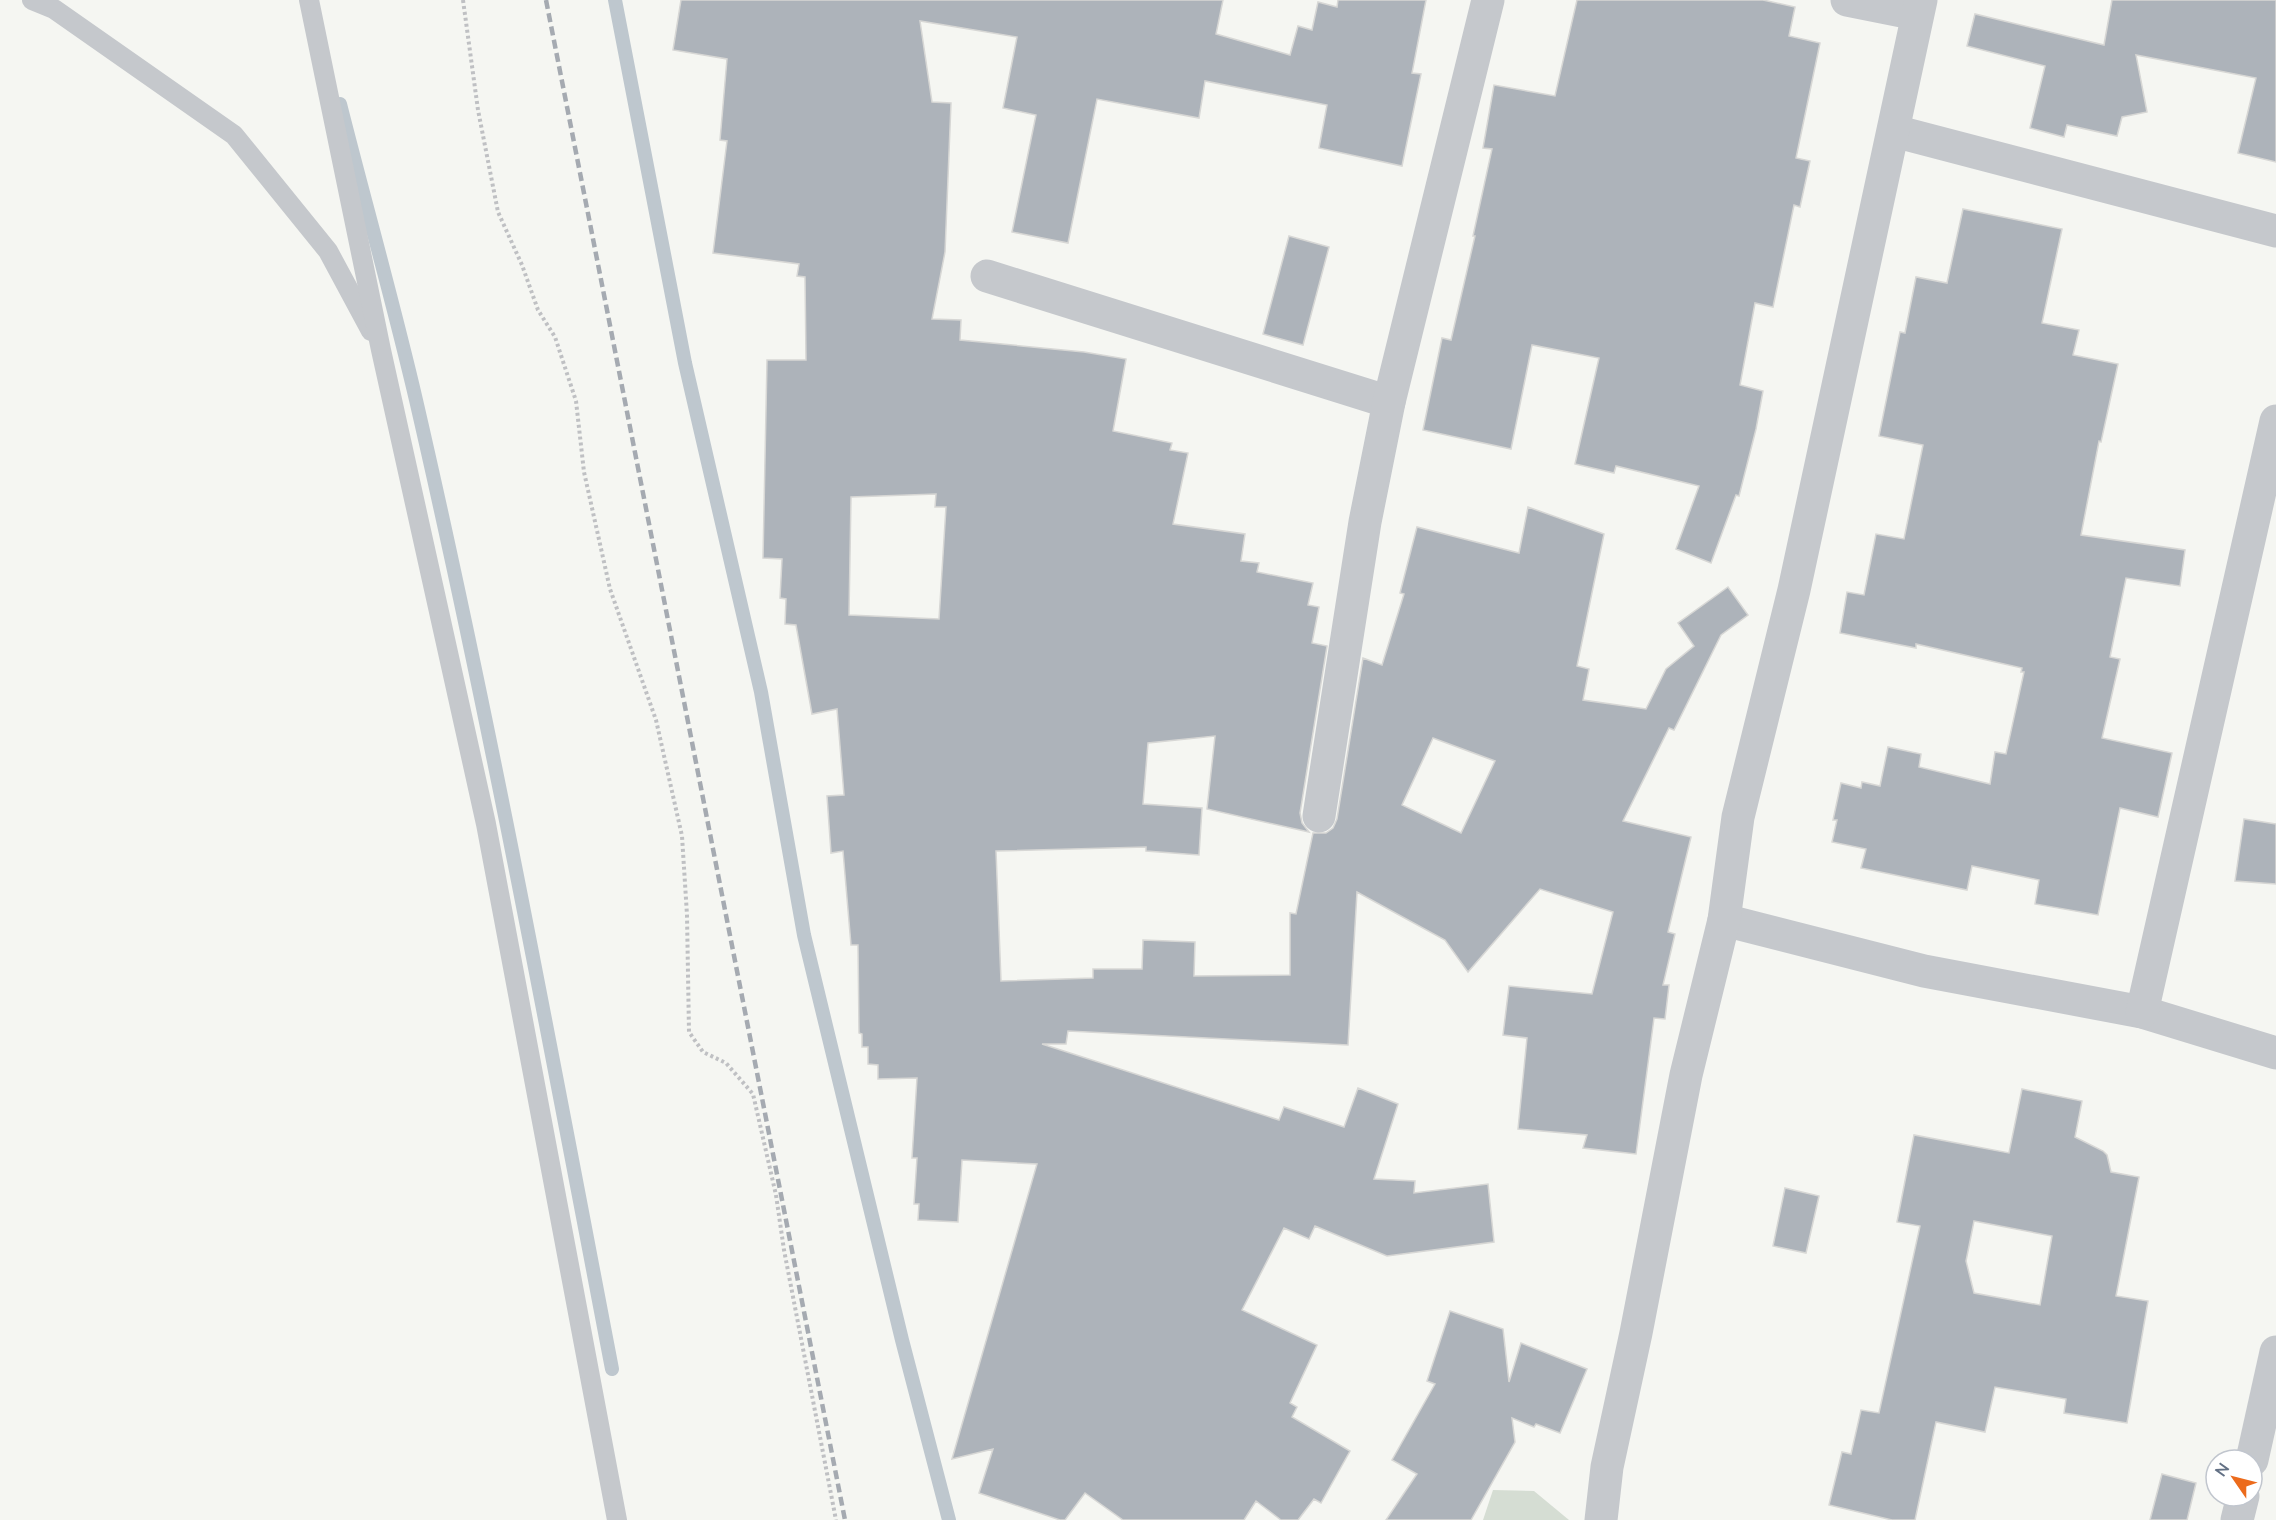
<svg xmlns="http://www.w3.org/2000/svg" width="2276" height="1520" viewBox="0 0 2276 1520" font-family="'Nunito Sans',sans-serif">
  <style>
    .green { fill: #d5ddd3 }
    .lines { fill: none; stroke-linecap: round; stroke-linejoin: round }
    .stream { stroke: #bec7ce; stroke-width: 14 }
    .building { fill: #adb3ba; stroke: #d7d7d5; stroke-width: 1.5; fill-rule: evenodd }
    .path { stroke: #bfc0c3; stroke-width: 4; stroke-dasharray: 3 3; stroke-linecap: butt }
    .service { stroke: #c5c8cc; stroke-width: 20 }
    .minor { stroke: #c5c8cc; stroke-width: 33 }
    .rail { stroke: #a5aab1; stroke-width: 4.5; stroke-dasharray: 9 4.5; stroke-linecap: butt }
  </style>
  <rect width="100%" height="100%" fill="#f5f6f2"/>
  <path class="green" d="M1493,1490l41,1 35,29h-86z"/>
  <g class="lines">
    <g class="stream">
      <path d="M615,0l70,363 76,329 43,243 98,405 47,180"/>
      <path d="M340,104c25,99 53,197 76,296 74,321 134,645 196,969"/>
    </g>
  </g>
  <g class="building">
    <path d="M681,0h542l-7,34 74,21 8,-29 14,4 6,-28 19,5 1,-7h88l-14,73 9,1 -19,92 -83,-18 8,-43 -122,-24 -6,37 -102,-19 -29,144 -56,-11 24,-117 -33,-7 14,-71 -97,-16 12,81 19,1 -6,149 -13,67 29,1 -1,20 124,12 42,7 -13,72 59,12 -2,7 18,3 -15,71 72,10 -4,27 18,2 -2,9 56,11 -5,22 11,2 -7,36 15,3 -27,167 2,10 7,9 -102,-23 8,-73 -67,7 -5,61 59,4 -3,47 -53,-4v-4l-150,4 5,130 92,-3v-9h49l1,-29 52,2 -1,34 96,-1v-62l6,1 17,-81h13l7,-5 4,-9 26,-161 19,7 22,-71 -4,-1 17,-66 102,26 9,-46 76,27 -27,132 12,3 -6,31 63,9 20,-40 28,-23 -16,-23 50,-36 20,28 -27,20 -47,95 -5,-2 -46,93 68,16 -23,95 7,2 -12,51h6l-4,34 -11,-1 -18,136 -53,-6 4,-13 -69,-6 9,-91 -24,-3 6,-49 83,8 21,-82 -73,-23 -72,83 -23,-32 -88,-48 -9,153 -280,-14 -2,13h-24l237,76 5,-13 60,20 14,-39 40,16 -24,75 41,2 -1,12 74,-9 6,58 -107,14 -72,-30 -6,13 -25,-11 -42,82 75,35 -27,58 7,4 -5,10 58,34 -29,52 -7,-4 -16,21h-17l-25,-19 -12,19h-121l-38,-27 -20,27h-5l-81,-27 14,-44 -41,10 85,-295 -75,-4 -4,62 -40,-2 1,-16h-5l3,-46h-5l5,-80 -39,1v-14l-10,-1v-17h-6v-13l-3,-1 -1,-88h-7l-8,-94 -12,2 -4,-57 17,-1 -7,-86 -25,5 -16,-89 -11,-1 1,-25 -6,-1 2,-39 -19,-1 4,-198h39l-1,-83 -8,-1 2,-12 -86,-11 14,-112 -7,-1 7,-81 -54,-9zM936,494l-1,13h11l-7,112 -90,-4 2,-118zM1433,738l62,23 -34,72 -59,-28z"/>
    <path d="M1577,0h186l32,7 -6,29 31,7 -24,115 14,3 -10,46 -6,-2 -21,102 -18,-4 -15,82 23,6 -7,38 -17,67 -3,-1 -25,68 -35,-14 23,-63 -83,-20 -2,7 -39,-9 24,-106 -67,-13 -21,104 -88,-19 19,-92 9,2 24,-104h-2l19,-87 -9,-1 11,-63 61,11z"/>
    <path d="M2112,0h164v162l-38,-9 18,-75 -120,-23 11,57 -25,5 -5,19 -50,-11 -3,12 -34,-9 15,-62 -78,-20 8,-32 129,31z"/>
    <path d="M1963,209l99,20 -20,94 37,7 -6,25 45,9 -17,78 -2,-1 -18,94 104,15 -5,36 -54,-8 -16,79 10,2 -18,79 70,15 -14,64 -38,-9 -22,107 -63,-11 4,-24 -67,-14 -5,24 -106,-22 5,-19 -34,-7 5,-22h-4l8,-37 20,5 1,-6 18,4 8,-39 33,7 -2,13 71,17 5,-32 11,2 18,-82h-3l1,-4 -106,-24v4l-76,-15 7,-41 17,3 12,-61 28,5 19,-94 -44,-9 21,-104 5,1 11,-56 31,6z"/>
    <path d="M1289,236l40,11 -26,98 -40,-11z"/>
    <path d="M2244,819l32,5v60l-41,-3z"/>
    <path d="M2022,1089l60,12 -7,36 28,14 4,4 4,17 28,5 -23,119 32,5 -21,122 -63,-10 2,-14 -71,-12 -10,45 -49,-10 -21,98h-23l-63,-15 13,-53 9,2 10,-44 18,3 41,-187 -23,-4 17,-87 95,18zM1974,1221l78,15 -12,69 -66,-12 -8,-32z"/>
    <path d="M1785,1188l34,8 -13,57 -33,-7z"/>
    <path d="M1450,1311l53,18 6,53 12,-39 66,26 -27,64 -24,-9 -2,3 -22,-9 3,24 -44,78h-85l31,-46 -25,-14 43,-76 -8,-3z"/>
    <path d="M2162,1474l34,9 -9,37h-37z"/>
  </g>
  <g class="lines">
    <path class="path" d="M463,0l15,110 20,102 24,53 16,45 17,27 21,64 8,71 26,117 46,131 26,116 5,79 2,117 14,20 23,11 27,31 23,101 8,55 52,270"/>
    <g class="service">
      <path d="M32,0l22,9 180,126 94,116 43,80"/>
      <path d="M309,0l72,350 105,474 131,696"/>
    </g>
    <g class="minor">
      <path d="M1847,0l70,14"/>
      <path d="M1894,131l382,100"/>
      <path d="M987,276l402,126"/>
      <path d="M1319,816l46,-294 24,-120 99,-402"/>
      <path d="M1724,920l200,51 218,41 134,41"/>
      <path d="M2142,1012l134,-591"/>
      <path d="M2252,1460l24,-108"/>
      <path d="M1601,1520l6,-53 29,-134 50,-258 38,-155 14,-103 56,-227 127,-590"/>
      <path d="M2237,1520l6,-24"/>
    </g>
    <path class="rail" d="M546,0l299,1520"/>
  </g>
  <g transform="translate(2234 1478) rotate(305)"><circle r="28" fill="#ffffff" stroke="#c1c6ce" stroke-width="1.5"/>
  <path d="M0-4.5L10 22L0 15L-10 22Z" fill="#ec6b1c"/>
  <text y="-9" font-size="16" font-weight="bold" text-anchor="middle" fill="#637185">N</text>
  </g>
</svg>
